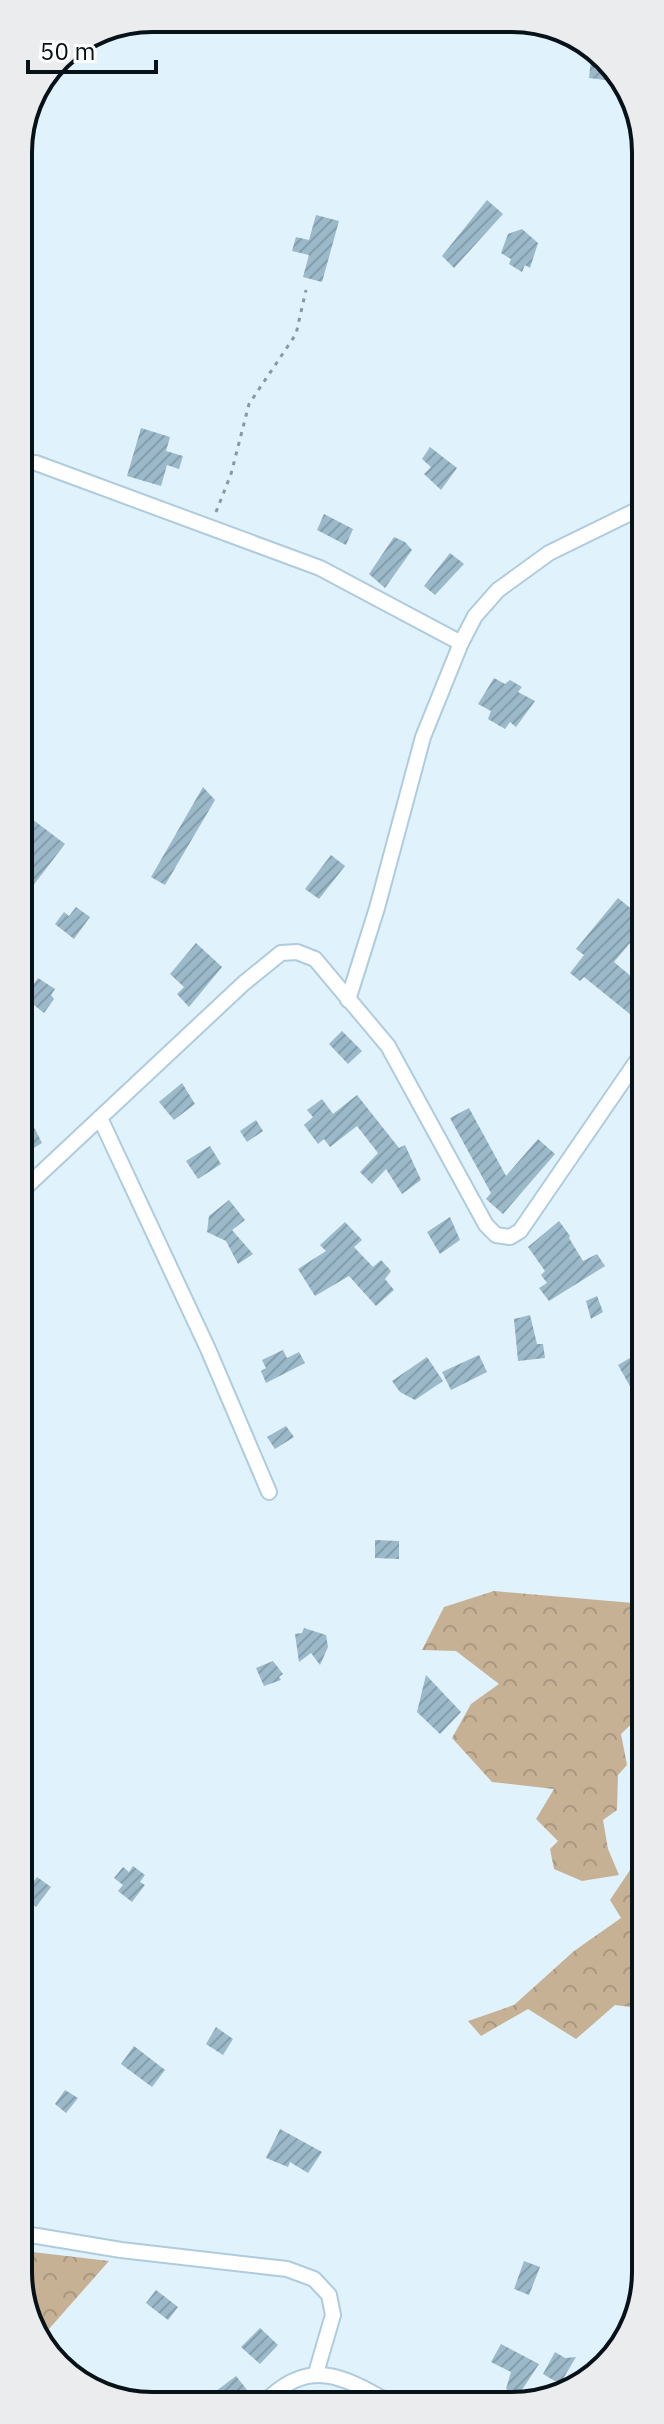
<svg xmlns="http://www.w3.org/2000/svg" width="664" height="2424" viewBox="0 0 664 2424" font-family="'IBM Plex Sans',sans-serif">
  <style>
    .forest { fill: url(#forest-crowns) }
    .building { fill: url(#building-hatch) }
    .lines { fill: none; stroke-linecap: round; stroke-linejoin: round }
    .minor-casing { stroke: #aeccdd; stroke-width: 18 }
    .path { stroke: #8998a1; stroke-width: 3; stroke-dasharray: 4 6; stroke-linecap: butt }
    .minor { stroke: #fff; stroke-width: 14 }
    .rim { fill: none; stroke: #071218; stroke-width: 4 }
  </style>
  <defs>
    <pattern id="forest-crowns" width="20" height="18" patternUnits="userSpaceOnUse" patternTransform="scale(2)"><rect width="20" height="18" fill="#c7b195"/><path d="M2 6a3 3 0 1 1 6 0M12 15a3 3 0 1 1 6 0" fill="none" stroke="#a99780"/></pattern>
    <pattern id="building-hatch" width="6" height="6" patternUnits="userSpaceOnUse" patternTransform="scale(2)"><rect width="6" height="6" fill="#9bb9c9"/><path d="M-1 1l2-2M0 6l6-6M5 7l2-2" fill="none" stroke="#849eac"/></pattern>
  </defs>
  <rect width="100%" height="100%" fill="#e0f2fc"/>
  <g class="forest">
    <path d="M494,1591l151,13v107l-24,23 6,31 -9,10 -1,35 -14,10 5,29 11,26 -37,6 -28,-12 -4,-20 8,-8 -22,-22 18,-30 -62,-7 -40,-44 19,-34 28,-20 -43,-33 -34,-1 22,-43z"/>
    <path d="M630,1870l16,8v131l-31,-4 -39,34 -48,-30 -47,27 -13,-15 46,-16 60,-54 47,-33 -11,-18z"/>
    <path d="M24,2251l85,10 -68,77 -22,-48v-35z"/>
  </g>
  <g class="building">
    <path d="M592,51l20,12 3,6 -1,12 -25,-3z"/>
    <path d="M487,200l16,14 -49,54 -12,-12z"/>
    <path d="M316,215l23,6 -17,61 -19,-5 6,-22 -17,-4 4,-14 13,3z"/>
    <path d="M522,229l16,14 -8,25 -5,-3 -3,7 -13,-8 2,-5 -10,-6 7,-19z"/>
    <path d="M141,428l29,9 -4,14 17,5 -4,13 -12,-4 -6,21 -34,-10z"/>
    <path d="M430,447l27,21 -16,22 -17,-16 7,-7 -9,-8z"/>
    <path d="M324,514l29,15 -7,16 -29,-15z"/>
    <path d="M394,537l11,5 7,8 -27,38 -16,-14z"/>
    <path d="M450,553l14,11 -29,31 -11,-9z"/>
    <path d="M494,678l11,6 5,-4 12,7 -4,5 17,9 -19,26 -6,-5 -5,7 -17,-10 3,-8 -13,-7z"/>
    <path d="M203,787l12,13 -50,85 -14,-8z"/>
    <path d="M28,816l37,28 -46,60v-75z"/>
    <path d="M331,855l14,11 -26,33 -14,-10z"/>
    <path d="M618,898l27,22v5l-31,37 31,26v20l-9,11 -52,-42 -4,4 -10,-8 14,-18 -8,-6z"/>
    <path d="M76,907l14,10 -16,22 -19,-15 9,-12 5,4z"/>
    <path d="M196,943l26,24 -33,40 -12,-13 7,-7 -14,-13z"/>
    <path d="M38,978l17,11 -4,6 3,4 -10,14 -20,-16z"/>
    <path d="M342,1031l20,20 -14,13 -19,-20z"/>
    <path d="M182,1083l13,21 -21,16 -15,-18z"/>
    <path d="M357,1095l42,53 6,-3 16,35 -19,14 -16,-25 -14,15 -12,-12 18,-19 -21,-27 -27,21 -6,-8 -6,5 -14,-19 9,-8 -6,-7 15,-11 11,15z"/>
    <path d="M469,1108l37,68 32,-37 17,15 -52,60 -17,-15 5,-6 -41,-75z"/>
    <path d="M19,1115l16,14 7,14 -23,14z"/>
    <path d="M256,1120l7,11 -16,11 -7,-11z"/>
    <path d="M210,1146l11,18 -23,15 -12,-18z"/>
    <path d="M229,1200l16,20 -13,10 21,24 -15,10 -12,-23 -19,-9 2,-16z"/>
    <path d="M450,1217l10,23 -20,14 -13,-22z"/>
    <path d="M559,1221l11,15 -1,2 14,23 14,-7 8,12 -56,35 -10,-13 8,-5 -6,-8 4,-4 -17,-24z"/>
    <path d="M345,1222l17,18 -8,7 19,20 8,-7 10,11 -6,8 9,11 -18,16 -27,-30 -34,20 -17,-27 28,-18 -6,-6z"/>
    <path d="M597,1296l6,16 -12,7 -5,-18z"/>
    <path d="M530,1315l7,29h6l2,14 -27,3 -4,-42z"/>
    <path d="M645,1349v64l-27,-48z"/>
    <path d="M283,1350l4,8 12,-6 6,11 -39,20 -5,-12 5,-3 -4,-8z"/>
    <path d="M479,1355l8,17 -36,18 -9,-18z"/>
    <path d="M427,1357l16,24 -28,19 -15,-8 -8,-11z"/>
    <path d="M286,1426l8,11 -19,12 -8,-12z"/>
    <path d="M375,1540l24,1v18l-24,-1z"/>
    <path d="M304,1628l22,7 2,12 -8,18 -9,-12 -12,9 -4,-28 7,-1z"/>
    <path d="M273,1661l10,13 -4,3 2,3 -17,6 -8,-18z"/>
    <path d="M426,1675l35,37 -21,22 -23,-22z"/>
    <path d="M133,1866l12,9 -5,7 5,3 -13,17 -14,-11 5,-6 -9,-7 9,-11 6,5z"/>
    <path d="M28,1877l6,4 3,-4 14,10 -15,20 -17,-13v-5z"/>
    <path d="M216,2027l17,12 -10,16 -17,-11z"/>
    <path d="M134,2046l31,24 -13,17 -31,-23z"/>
    <path d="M65,2090l13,8 -12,15 -11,-9z"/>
    <path d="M280,2129l42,23 -14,21 -18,-11 -2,5 -22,-9z"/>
    <path d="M524,2261l16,6 -11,28 -15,-6z"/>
    <path d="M156,2290l22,17 -10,13 -22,-17z"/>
    <path d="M260,2328l18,17 -18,19 -19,-17z"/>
    <path d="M501,2344l38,20 -21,32 -12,-7 5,-17 -20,-10z"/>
    <path d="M555,2352l10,6 11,-1 -16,27 -17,-10z"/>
    <path d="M236,2376l12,15 -15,12 -34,1z"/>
  </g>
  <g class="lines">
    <defs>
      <g id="minor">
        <path d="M36,463l284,105 141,75"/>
        <path d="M348,1000l29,-92 46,-171 38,-94 14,-27 23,-26 51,-37 96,-47"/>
        <path d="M100,1118l108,231 61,143"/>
        <path d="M19,1201l6,-13 219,-205 37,-30 16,-1 18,7 73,87 98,179 10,10 14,2 10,-6 125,-182"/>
        <path d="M19,1792c7,11 8,29 0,40"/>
        <path d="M19,2233l102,17 166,19 27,10 15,16 4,20 -17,58"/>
        <path d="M263,2404c46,-48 80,-28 129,0"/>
      </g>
    </defs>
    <use href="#minor" class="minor-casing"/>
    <path class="path" d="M216,512l15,-38 18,-70 47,-70 10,-44"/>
    <use href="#minor" class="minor"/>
  </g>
  <path d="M0 0H664V2424H0ZM152 32H512A120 120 0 0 1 632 152V2272A120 120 0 0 1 512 2392H152A120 120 0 0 1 32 2272V152A120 120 0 0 1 152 32Z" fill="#ebeced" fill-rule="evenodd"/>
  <path class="rim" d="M152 32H512A120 120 0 0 1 632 152V2272A120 120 0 0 1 512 2392H152A120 120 0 0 1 32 2272V152A120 120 0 0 1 152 32Z"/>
  <path d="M28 60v12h128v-12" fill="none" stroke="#071218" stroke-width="4"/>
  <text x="40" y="60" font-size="24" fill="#071218" stroke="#ffffff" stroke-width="6" paint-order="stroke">50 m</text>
</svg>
